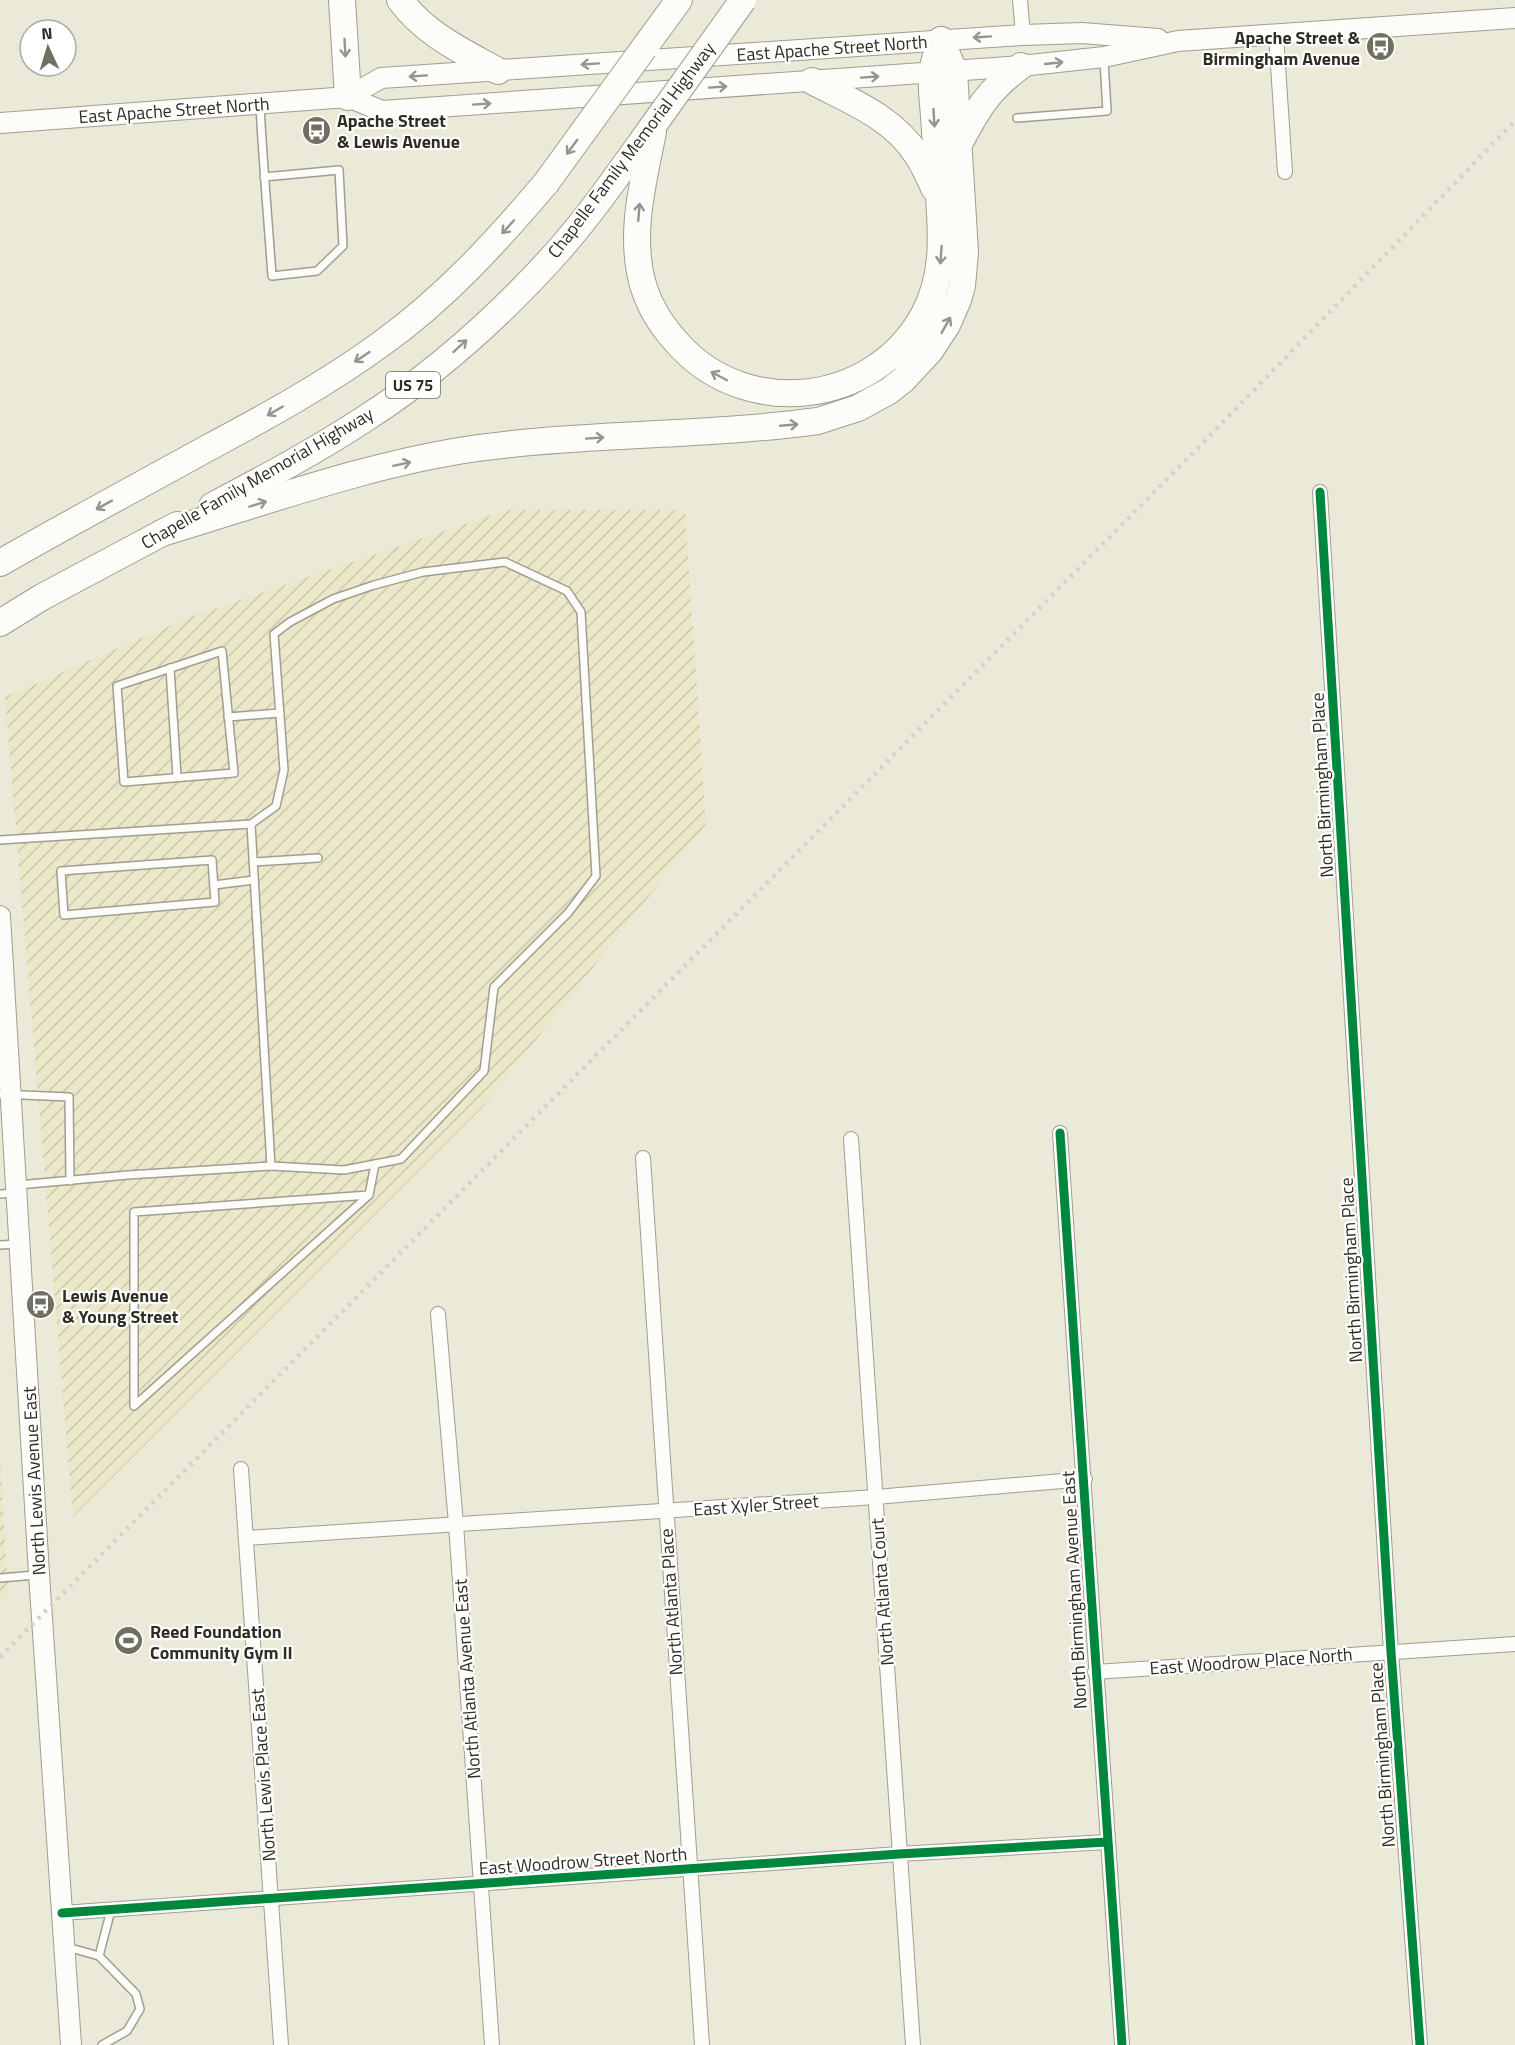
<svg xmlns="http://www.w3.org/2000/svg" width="1515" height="2045" viewBox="0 0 1515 2045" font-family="'Titillium Web',sans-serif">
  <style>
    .industrial { fill: url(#industrial-furrows) }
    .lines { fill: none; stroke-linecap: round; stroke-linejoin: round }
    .service-casing { stroke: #a09e90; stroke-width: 10 }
    .minor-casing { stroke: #a09e90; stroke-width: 16 }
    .secondary-casing { stroke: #a09e90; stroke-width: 22 }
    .motorway-casing { stroke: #a09e90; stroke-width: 28 }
    .service { stroke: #fcfcf9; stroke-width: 7 }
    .minor { stroke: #fcfcf9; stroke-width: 14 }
    .secondary { stroke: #fcfcf9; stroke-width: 20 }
    .motorway { stroke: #fcfcf9; stroke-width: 26 }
    .rail { stroke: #d2d1cc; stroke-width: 4.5; stroke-dasharray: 3 6; stroke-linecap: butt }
    .motorway-bridge-casing { stroke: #a09e90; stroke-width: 28; stroke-linecap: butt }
    .motorway-bridge { stroke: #fcfcf9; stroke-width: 26 }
    .cycleway-casing { stroke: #fff; stroke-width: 13 }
    .cycleway { stroke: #00873e; stroke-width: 9 }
    .oneway { stroke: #95948d }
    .labels { text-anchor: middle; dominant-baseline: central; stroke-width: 4.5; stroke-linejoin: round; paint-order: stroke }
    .shield { fill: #fff; stroke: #6d6c64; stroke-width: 1.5 }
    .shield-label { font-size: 16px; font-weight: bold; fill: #2e2d21 }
    .poi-label { font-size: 18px; font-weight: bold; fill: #2e2d21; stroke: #fff; text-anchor: start }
    .street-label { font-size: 18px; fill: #2e2d21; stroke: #fff }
  </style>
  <defs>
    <pattern id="industrial-furrows" width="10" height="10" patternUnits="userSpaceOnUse" patternTransform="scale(1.5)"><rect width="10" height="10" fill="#ebe8ca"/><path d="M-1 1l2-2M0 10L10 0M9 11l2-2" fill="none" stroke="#cac7ad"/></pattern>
  </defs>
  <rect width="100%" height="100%" fill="#ebe9d7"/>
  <g class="industrial">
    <path d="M506,510h179l21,314 -221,281 -412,412 -68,-820 185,-80z"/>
    <path d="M0,1457l8,136 -8,8z"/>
  </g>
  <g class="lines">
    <defs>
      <g id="service">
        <path d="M260,106c3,57 8,113 12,170l45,-5 26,-25 -4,-76 -75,7"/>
        <path d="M1017,118l90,-7 -3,-51"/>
        <path d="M222,651l12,122 -110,9 -7,-96z"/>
        <path d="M170,668l7,109"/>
        <path d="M228,717l52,-4"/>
        <path d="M251,824l20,342"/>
        <path d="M0,840l251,-16 25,-18 8,-36 -10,-136 16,-12 43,-23 41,-14 49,-13 82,-10 62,29 14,21 15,264 -28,37 -74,74 -10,84 -83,88 -57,11 -73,-4 -143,9 -110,10"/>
        <path d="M212,860l3,42 -151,13 -3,-44z"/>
        <path d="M254,862l64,-4"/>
        <path d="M214,885l40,-5"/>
        <path d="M0,1094l69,3 1,84"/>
        <path d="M0,1194l15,-1"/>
        <path d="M369,1195l-235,17v194l235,-211 6,-31"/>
        <path d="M0,1245l17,-1"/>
        <path d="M0,1578l36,-3"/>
        <path d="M67,1947l32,9 37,38 4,15 -13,22 -25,14"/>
        <path d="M99,1956l12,-46"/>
      </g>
      <g id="minor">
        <path d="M1020,0l3,35"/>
        <path d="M1276,35l9,137"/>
        <path d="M1320,492l71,1160 29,393"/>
        <path d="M1060,1133c22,304 39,608 62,912"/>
        <path d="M851,1139l62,906"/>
        <path d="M643,1158l59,887"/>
        <path d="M438,1314l18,210 36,521"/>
        <path d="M241,1469l40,576"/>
        <path d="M246,1538l630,-41 209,-18"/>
        <path d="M1095,1672l420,-28"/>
        <path d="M62,1913l837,-59 208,-12"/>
      </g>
      <g id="secondary">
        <path d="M348,97l33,-19 642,-43 59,-2 76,6"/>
        <path d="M0,123l348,-26 34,14 639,-45 83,-9 74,-16 337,-23"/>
        <path d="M0,916l39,658 32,471"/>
      </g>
      <g id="motorway">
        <path d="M342,0l6,97"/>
        <path d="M400,0c25,34 62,51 98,71"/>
        <path d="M644,48l35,-48"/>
        <path d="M812,81c38,20 81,36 105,74 7,10 12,22 17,33"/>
        <path d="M653,132c-10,51 -25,105 -9,156 7,22 20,41 36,58 69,74 193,59 243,-30 21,-38 19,-77 16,-119 -2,-27 -3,-54 -5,-81 -1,-14 -3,-28 -2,-41 0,-11 6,-24 9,-35"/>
        <path d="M958,146c19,-36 29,-55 63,-80"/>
        <path d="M212,506c51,-27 102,-54 151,-86 72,-46 139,-106 196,-170 35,-40 65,-84 96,-127"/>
        <path d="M162,533c104,-31 209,-70 316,-85 113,-15 228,-12 340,-27l40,-13 31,-17 14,-11 27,-29 17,-26 11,-25 4,-14 3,-34 -11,-181 -13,-31"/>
        <path d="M0,563c68,-39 137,-76 206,-114 60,-32 120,-65 175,-105 63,-45 115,-102 165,-161"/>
        <path d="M0,623l42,-26 135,-72"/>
      </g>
    </defs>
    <use href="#service" class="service-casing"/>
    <use href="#minor" class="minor-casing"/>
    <use href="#secondary" class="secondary-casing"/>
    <use href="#motorway" class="motorway-casing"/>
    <use href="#service" class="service"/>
    <use href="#minor" class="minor"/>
    <use href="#secondary" class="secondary"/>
    <use href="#motorway" class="motorway"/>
    <path class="rail" d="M0,1657l1192,-1203 323,-333"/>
    <defs>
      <g id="motorway-bridge">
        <path d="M655,123l88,-123"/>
        <path d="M546,183l98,-135"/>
      </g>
    </defs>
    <use href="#motorway-bridge" class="motorway-bridge-casing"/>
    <use href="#motorway-bridge" class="motorway-bridge"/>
    <defs>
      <g id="cycleway">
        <path d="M1320,492l71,1160 29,393"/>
        <path d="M1060,1133c22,304 39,608 62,912"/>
        <path d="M62,1913l837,-59 208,-12"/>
      </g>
    </defs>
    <use href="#cycleway" class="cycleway-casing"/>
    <use href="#cycleway" class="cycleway"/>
  </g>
  <defs><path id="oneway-shaft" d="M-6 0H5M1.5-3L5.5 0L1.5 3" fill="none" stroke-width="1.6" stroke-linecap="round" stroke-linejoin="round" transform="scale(1.5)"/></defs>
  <g class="oneway">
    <use href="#oneway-shaft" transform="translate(982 37) rotate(176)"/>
    <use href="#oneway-shaft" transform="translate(345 48) rotate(87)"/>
    <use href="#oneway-shaft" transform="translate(1054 63) rotate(-6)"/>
    <use href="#oneway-shaft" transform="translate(590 64) rotate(176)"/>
    <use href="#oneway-shaft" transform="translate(418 76) rotate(176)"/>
    <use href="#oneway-shaft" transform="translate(870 77) rotate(-4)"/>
    <use href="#oneway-shaft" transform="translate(718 87) rotate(-4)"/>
    <use href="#oneway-shaft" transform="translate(482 104) rotate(-4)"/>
    <use href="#oneway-shaft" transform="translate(934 118) rotate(87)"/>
    <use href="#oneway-shaft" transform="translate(572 147) rotate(126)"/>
    <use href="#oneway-shaft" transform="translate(639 212) rotate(-85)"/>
    <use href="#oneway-shaft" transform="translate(508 227) rotate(132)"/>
    <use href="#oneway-shaft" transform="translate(941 255) rotate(94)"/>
    <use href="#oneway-shaft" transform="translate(946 325) rotate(-61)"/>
    <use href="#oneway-shaft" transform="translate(460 346) rotate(-42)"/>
    <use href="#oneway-shaft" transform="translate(362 357) rotate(146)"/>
    <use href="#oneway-shaft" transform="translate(719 376) rotate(-152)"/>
    <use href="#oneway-shaft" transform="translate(275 411) rotate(150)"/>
    <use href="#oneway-shaft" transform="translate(789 425) rotate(-5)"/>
    <use href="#oneway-shaft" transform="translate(595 438) rotate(-4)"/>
    <use href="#oneway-shaft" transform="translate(402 464) rotate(-12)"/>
    <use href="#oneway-shaft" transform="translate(258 504) rotate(-17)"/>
    <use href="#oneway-shaft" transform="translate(104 505) rotate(151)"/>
  </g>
  <defs>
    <symbol id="bus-disc" viewBox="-11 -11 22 22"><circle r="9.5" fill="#706f61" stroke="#fff"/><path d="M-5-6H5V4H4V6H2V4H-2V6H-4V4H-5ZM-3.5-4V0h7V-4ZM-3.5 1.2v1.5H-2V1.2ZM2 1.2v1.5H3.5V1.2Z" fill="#fff"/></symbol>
    <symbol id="stadium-disc" viewBox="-11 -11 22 22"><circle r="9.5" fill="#706f61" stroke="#fff"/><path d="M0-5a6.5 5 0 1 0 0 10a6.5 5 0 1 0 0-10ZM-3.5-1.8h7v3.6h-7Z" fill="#fff"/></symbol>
  </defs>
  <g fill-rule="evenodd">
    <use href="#bus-disc" x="1364" y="30" width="33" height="33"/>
    <use href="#bus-disc" x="300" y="114" width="33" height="33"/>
    <use href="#bus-disc" x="24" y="1288" width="33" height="33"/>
    <use href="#stadium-disc" x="112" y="1624" width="33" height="33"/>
  </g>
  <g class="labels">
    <rect class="shield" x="386" y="372" width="54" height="26" rx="4.5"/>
    <g class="shield-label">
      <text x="413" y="385">US 75</text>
    </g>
    <g class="poi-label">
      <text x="1360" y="37" text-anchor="end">Apache Street &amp;<tspan x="1360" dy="21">Birmingham Avenue</tspan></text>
      <text x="337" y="120">Apache Street<tspan x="337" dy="21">&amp; Lewis Avenue</tspan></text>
      <text x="62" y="1295">Lewis Avenue<tspan x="62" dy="21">&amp; Young Street</tspan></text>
      <text x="150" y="1631">Reed Foundation<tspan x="150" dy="21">Community Gym II</tspan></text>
    </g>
    <g class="street-label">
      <text transform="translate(832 48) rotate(-4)">East Apache Street North</text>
      <text transform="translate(174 110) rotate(-4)">East Apache Street North</text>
      <text transform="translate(631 150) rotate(-53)">Chapelle Family Memorial Highway</text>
      <text transform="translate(257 478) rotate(-30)">Chapelle Family Memorial Highway</text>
      <text transform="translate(1322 785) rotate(-93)">North Birmingham Place</text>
      <text transform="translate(1351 1270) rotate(-93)">North Birmingham Place</text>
      <text transform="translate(34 1481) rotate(-93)">North Lewis Avenue East</text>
      <text transform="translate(756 1505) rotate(-4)">East Xyler Street</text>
      <text transform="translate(1074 1590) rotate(-93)">North Birmingham Avenue East</text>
      <text transform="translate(882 1592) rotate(-94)">North Atlanta Court</text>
      <text transform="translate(671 1602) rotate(-94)">North Atlanta Place</text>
      <text transform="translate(1251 1661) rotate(-4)">East Woodrow Place North</text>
      <text transform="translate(467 1679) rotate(-94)">North Atlanta Avenue East</text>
      <text transform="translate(1382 1755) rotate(-94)">North Birmingham Place</text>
      <text transform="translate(263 1775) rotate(-94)">North Lewis Place East</text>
      <text transform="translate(583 1861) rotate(-4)">East Woodrow Street North</text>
    </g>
  </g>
  <g transform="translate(48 48) rotate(356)"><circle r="28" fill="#ffffff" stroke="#ababa6" stroke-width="1.5"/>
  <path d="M0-4.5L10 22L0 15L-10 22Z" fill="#706f61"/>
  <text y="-9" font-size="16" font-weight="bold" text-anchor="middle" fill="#2e2d21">N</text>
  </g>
</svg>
